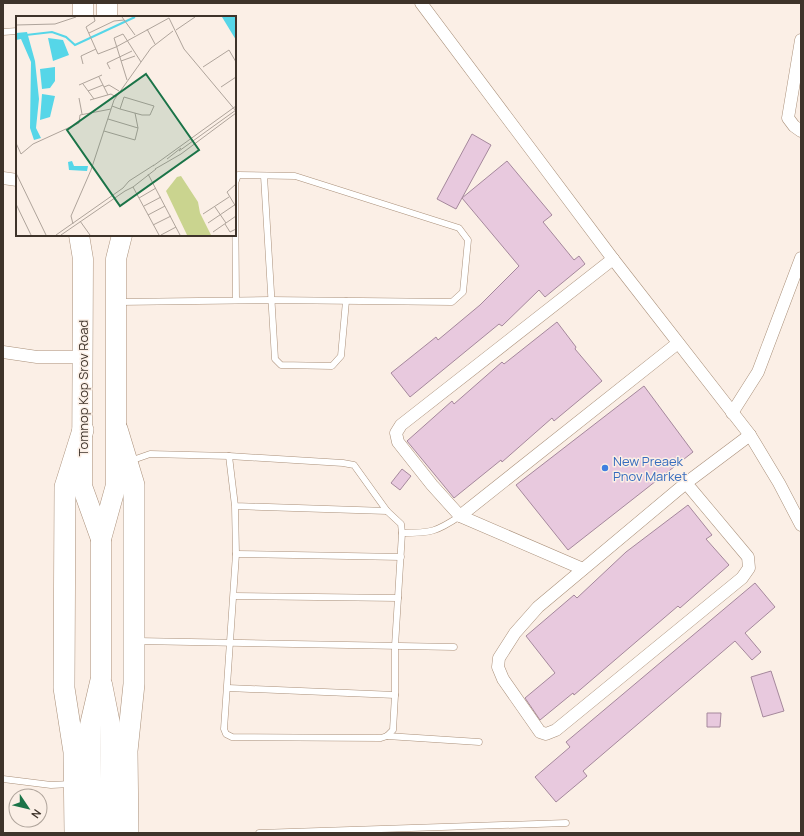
<svg xmlns="http://www.w3.org/2000/svg" width="804" height="836" viewBox="0 0 804 836" font-family="Manrope,sans-serif">
  <style>
    .building { fill: #e8c9de; stroke: #a5889c }
    .lines { fill: none; stroke-linecap: round; stroke-linejoin: round }
    .service-casing { stroke: #aa907a; stroke-width: 7 }
    .minor-casing { stroke: #aa907a; stroke-width: 13 }
    .primary-casing { stroke: #aa907a; stroke-width: 21 }
    .trunk-casing { stroke: #aa907a; stroke-width: 22 }
    .service { stroke: #fff; stroke-width: 6 }
    .minor { stroke: #fff; stroke-width: 12 }
    .primary { stroke: #fff; stroke-width: 20 }
    .trunk { stroke: #fff; stroke-width: 21 }
    .shop-dot { fill: #3f7fe0; stroke: #fbefe6; stroke-width: 1.5 }
    .labels { text-anchor: middle; dominant-baseline: central; stroke-width: 3; stroke-linejoin: round; paint-order: stroke }
    .street-label { font-size: 13px; fill: #3e332a; stroke: #fbefe6 }
    .shop-label { font-size: 13px; fill: #366cbe; stroke: #fbefe6; text-anchor: start }
    .inset-river { fill: none; stroke: #56d6e8; stroke-width: 2 }
    .inset-road { fill: none; stroke: #afa49b; stroke-width: 1 }
    .view { fill: #1b7448; fill-opacity: 0.15; stroke: #1b7448; stroke-width: 2 }
    .inset-edge { fill: none; stroke: #3e332a; stroke-width: 2 }
  </style>
  <rect width="100%" height="100%" fill="#fbefe6"/>
  <g class="building">
    <path d="M472,134l19,11 -35,64 -19,-10z"/>
    <path d="M507,161l45,54 -9,7 31,38 5,-4 6,8 -40,33 -6,-7 -37,36 -3,-2 -89,73 -19,-24 45,-36 2,3 42,-35 39,-39 -57,-68z"/>
    <path d="M557,322l19,25 -1,2 27,32 -48,40 -2,-3 -50,44 -1,-2 -47,38 -47,-57 45,-40 2,3 48,-42 2,2z"/>
    <path d="M644,386l49,66 -125,98 -52,-65z"/>
    <path d="M402,469l9,7 -11,14 -9,-7z"/>
    <path d="M688,505l24,30 -6,4 23,26 -49,43 -2,-2 -104,89 -1,-2 -33,27 -15,-22 30,-25 -29,-37 48,-41 3,3 49,-46z"/>
    <path d="M755,583l20,24 -30,26 16,19 -9,8 -17,-19 -152,130 4,5 -31,26 -21,-25 35,-30 -4,-5z"/>
    <path d="M771,671l13,40 -21,6 -12,-40z"/>
    <path d="M707,713h14l-1,14h-13z"/>
  </g>
  <g class="lines">
    <defs>
      <g id="service">
        <path d="M3,32l14,-1"/>
        <path d="M264,176l11,183 6,6 51,1 9,-10 5,-55"/>
        <path d="M119,302l151,-2 182,2 11,-10 5,-52 -9,-12 -164,-52 -57,-1 -3,8 1,117"/>
        <path d="M229,456l6,50 1,48 -12,175 2,5 6,3 149,1 6,-2 6,-6 2,-35v-49l7,-113 -1,-9 -14,-13 -152,-5"/>
        <path d="M130,461l20,-7 79,2 114,7 11,2 33,46"/>
        <path d="M402,533c29,0 34,-1 58,-17"/>
        <path d="M236,554l165,3"/>
        <path d="M234,596l164,2"/>
        <path d="M138,641l316,6"/>
        <path d="M228,688l167,7"/>
        <path d="M387,736l92,6"/>
        <path d="M3,779l48,6 20,-1"/>
        <path d="M259,833l307,-10"/>
      </g>
      <g id="minor">
        <path d="M421,3l192,256 137,176 29,48 22,42"/>
        <path d="M801,40l-13,78 6,8 7,5"/>
        <path d="M3,178l14,2"/>
        <path d="M3,352l34,5h46"/>
        <path d="M732,413l26,-41 43,-114"/>
        <path d="M686,483l62,74 1,11 -7,10 -186,152 -10,4 -6,-2 -37,-53 -5,-12 1,-9 16,-25 23,-26 148,-124 64,-48"/>
        <path d="M460,516l218,-173"/>
        <path d="M583,569l-123,-53 -28,-31 -34,-43 -2,-9 5,-8 212,-166"/>
      </g>
      <g id="primary">
        <path d="M107,3v14"/>
        <path d="M83,17v-14"/>
        <path d="M79,235l4,24 -1,227 19,53"/>
        <path d="M102,684l8,40 1,109"/>
        <path d="M92,833l-2,-108 11,-47v-139l15,-54v-226l6,-24"/>
      </g>
      <g id="trunk">
        <path d="M117,429l17,56v199l-7,67 1,82"/>
        <path d="M75,833l-1,-81 -10,-64 1,-201 18,-57"/>
      </g>
    </defs>
    <use href="#service" class="service-casing"/>
    <use href="#minor" class="minor-casing"/>
    <use href="#primary" class="primary-casing"/>
    <use href="#trunk" class="trunk-casing"/>
    <use href="#service" class="service"/>
    <use href="#minor" class="minor"/>
    <use href="#primary" class="primary"/>
    <use href="#trunk" class="trunk"/>
  </g>
  <circle class="shop-dot" cx="605" cy="468" r="4"/>
  <g class="labels">
    <g class="street-label">
      <text transform="translate(83 388) rotate(-90)">Tomnop Kop Srov Road</text>
    </g>
    <g class="shop-label">
      <text x="613" y="461">New Preaek<tspan x="613" dy="15">Pnov Market</tspan></text>
    </g>
  </g>
  <g transform="translate(16 16)">
    <rect width="220" height="220" fill="#fbefe6"/>
    <path d="M165,160l17,26 2,11 11,22h-24l-21,-44 11,-14z" fill="#cad48f"/>
    <path d="M206,1h14v23zM11,16l8,29 4,38 -3,29 5,10 -7,2 -4,-12 1,-66 -10,-23 -5,1v-7zM32,22l15,2 6,15 -16,6zM39,51v14l-5,7 -8,1 -2,-20zM26,78l13,2 -5,21 -10,3zM56,145l2,5h14l-1,5 -18,-1 -1,-8z" fill="#56d6e8"/>
    <path class="inset-river" d="M10,19l26,-3 14,5 9,8 60,-28"/>
    <path class="inset-road" d="M78,1l1,4 -9,6 12,27 18,-7 53,-29M106,1l13,18M153,2l15,31 52,62M0,9l39,-1 21,-7M131,13l8,15M160,14l19,-13M73,17l25,-12 10,-1M105,45l14,-5M67,48l-2,-8 15,-7M187,51l26,-17 7,12M94,53l-3,-6 25,-12M83,61l9,18M111,64l-13,-42 9,-4 18,28M67,68l11,15M63,69l23,-10M88,71l5,-2 10,6M205,71l15,-10M72,75l15,-6M63,82l3,16M74,84l21,-6 5,3M96,90l8,3 22,6h8l4,-9 -30,-9 -4,12M92,103l30,9M88,115l31,9 3,-12 -3,-15M0,127l5,11 12,-10 46,-21 1,-8 31,-6M163,135l57,-41M151,143l14,-11M137,150l83,-60M139,153l26,-15 55,-41M0,157l30,62M132,158l32,61M220,168l-9,8 9,15M117,171l26,48M123,182l17,-10M0,188l15,31M128,190l17,-9M199,191l11,16M187,198l26,-17M132,199l17,-9M64,205l10,14M192,207l28,-19M57,208l-2,-8 20,-46 23,-70 37,-52 22,-17M209,208l5,8 6,-3M137,209l18,-9M197,216l23,-16M40,219l67,-47 6,-7 25,-16M45,219l64,-44 8,-4 23,-18M145,219l15,-8"/>
    <path class="view" d="M130,58l53,76 -79,56 -53,-76z"/>
    <rect width="220" height="220" class="inset-edge"/>
  </g>
  <rect width="804" height="836" fill="none" stroke="#3e332a" stroke-width="8"/>
  <g transform="translate(28 808) rotate(125)"><circle r="19" fill="#fbefe6" stroke="#afa49b"/>
  <path d="M0-3L7 15L0 10L-7 15Z" fill="#1b7448"/>
  <text y="-6" font-size="11" font-weight="bold" text-anchor="middle" fill="#3e332a">N</text>
  </g>
</svg>
